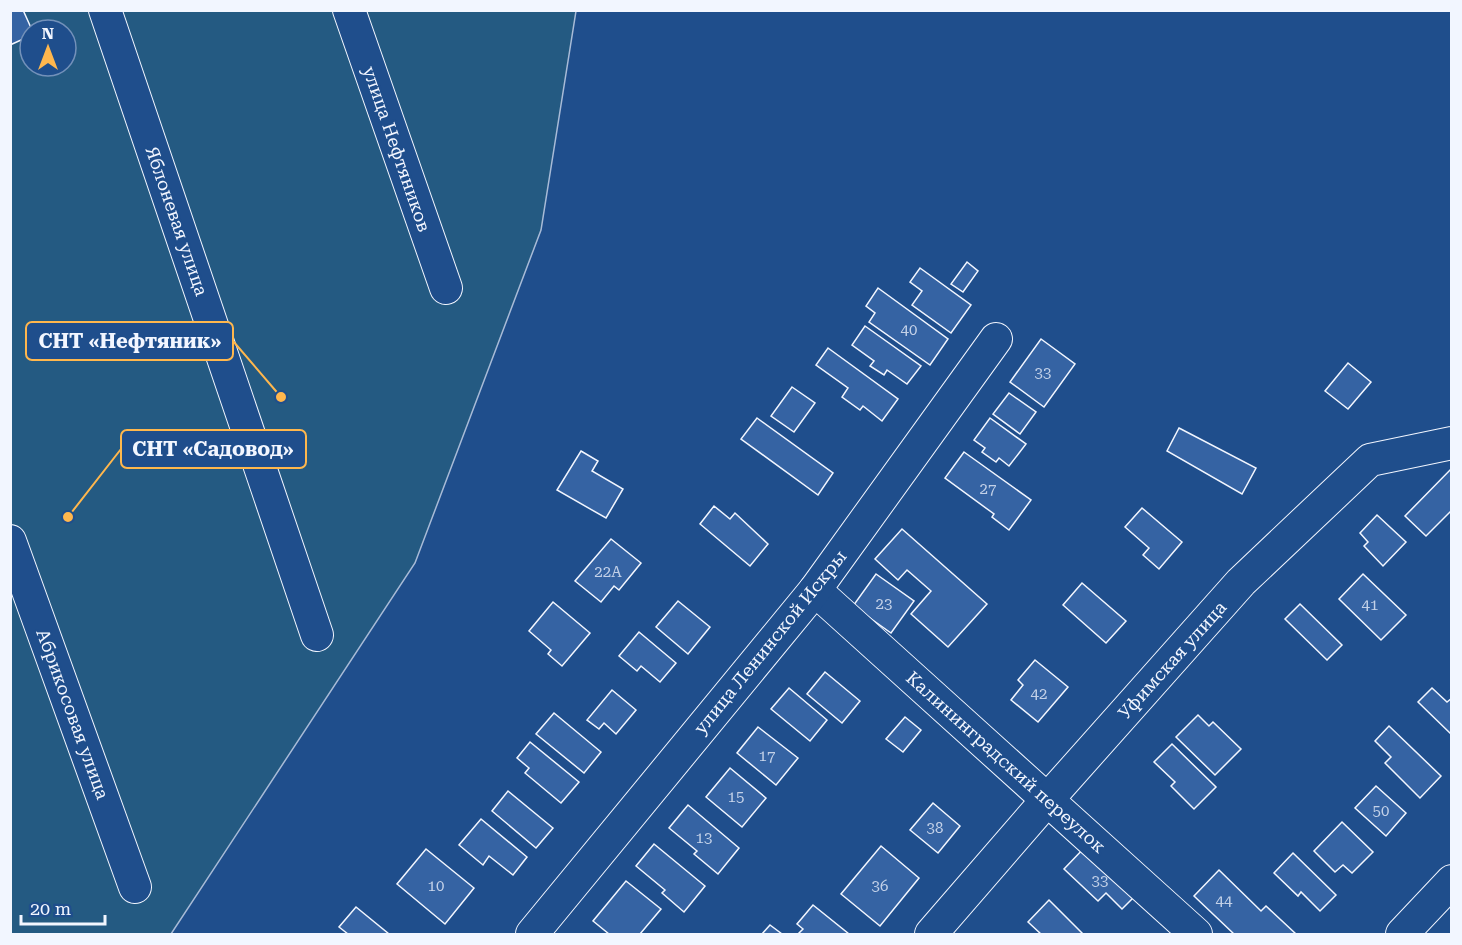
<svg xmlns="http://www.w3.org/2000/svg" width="1462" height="945" viewBox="0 0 1462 945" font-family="'Roboto Serif',serif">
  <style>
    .green { fill: #245a82; stroke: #a8bbd7; stroke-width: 1.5; fill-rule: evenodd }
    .building { fill: #3563a3; stroke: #f2f6ff; stroke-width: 1.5 }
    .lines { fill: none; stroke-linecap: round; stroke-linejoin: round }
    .minor-casing { stroke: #f2f6ff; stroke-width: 34 }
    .minor { stroke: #1f4e8c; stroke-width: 32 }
    .labels { text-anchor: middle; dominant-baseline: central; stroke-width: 4.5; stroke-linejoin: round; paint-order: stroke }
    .number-label { font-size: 15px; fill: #c3d1e8 }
    .street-label { font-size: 18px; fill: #f2f6ff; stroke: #1f4e8c }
    .leader { fill: none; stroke: #ffb74d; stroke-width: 2 }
    .callout-dot { fill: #ffb74d; stroke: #1f4e8c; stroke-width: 2 }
    .callout { fill: #1f4e8c; stroke: #ffb74d; stroke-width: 2 }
    .callout-label { font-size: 20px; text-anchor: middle; font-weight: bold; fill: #f2f6ff }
  </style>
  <rect width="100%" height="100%" fill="#1f4e8c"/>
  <path class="green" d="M10,11h566l-35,219 -126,333 -244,371h-160zM30,30h36v36h-36z"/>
  <g class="building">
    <path d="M10,10h13l9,20 -2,6 -20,9z"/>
    <path d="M967,262l11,9 -15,21 -12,-8z"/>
    <path d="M920,268l51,37 -20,28 -39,-28 10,-14 -12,-9z"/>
    <path d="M878,288l70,51 -18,26 -61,-43 6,-9 -9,-7z"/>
    <path d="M865,326l56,40 -14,18 -20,-14 -3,5 -14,-9 4,-5 -22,-16z"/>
    <path d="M1041,339l34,25 -31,43 -34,-25z"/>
    <path d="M828,348l70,51 -16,22 -19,-15 -3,4 -18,-13 6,-9 -32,-23z"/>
    <path d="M1348,363l23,19 -23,27 -23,-18z"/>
    <path d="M792,387l23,16 -21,29 -23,-16z"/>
    <path d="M1009,393l27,19 -16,22 -27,-20z"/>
    <path d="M757,418l76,55 -15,22 -77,-56z"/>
    <path d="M990,418l36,26 -17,22 -10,-8 -3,4 -14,-10 3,-4 -11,-8z"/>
    <path d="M1179,428l77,40 -14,26 -75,-43z"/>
    <path d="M581,451l17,10 -6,10 31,18 -17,29 -49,-28z"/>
    <path d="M964,452l67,48 -22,30 -17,-13 2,-3 -49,-36z"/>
    <path d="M1452,468v42l-26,26 -21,-20z"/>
    <path d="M714,506l16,13 5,-6 33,31 -18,22 -50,-42z"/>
    <path d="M1142,508l40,34 -23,27 -16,-14 6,-7 -24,-21z"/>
    <path d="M1377,515l29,27 -23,24 -19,-20 4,-4 -8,-9z"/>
    <path d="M902,529l85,75 -39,43 -37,-33 20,-23 -24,-21 -9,10 -23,-21z"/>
    <path d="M611,539l30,24 -22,27 -5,-4 -13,16 -26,-21z"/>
    <path d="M876,574l38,27 -23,32 -38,-27z"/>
    <path d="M1363,574l43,41 -25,25 -42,-41z"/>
    <path d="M1082,583l44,38 -20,22 -43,-38z"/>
    <path d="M678,601l32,26 -22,27 -32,-27z"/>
    <path d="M553,602l37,31 -28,33 -14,-12 3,-4 -22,-19z"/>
    <path d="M1300,604l42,41 -15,15 -42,-41z"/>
    <path d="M639,632l37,31 -16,19 -19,-16 -4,5 -18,-15z"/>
    <path d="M1035,660l33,27 -30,35 -27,-22 12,-15 -5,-5z"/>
    <path d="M825,672l35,29 -18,22 -35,-29z"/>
    <path d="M789,688l38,32 -17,21 -39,-32z"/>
    <path d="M1432,688l15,14 5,-4v37l-34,-33z"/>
    <path d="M612,690l24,20 -20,24 -12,-11 -5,6 -12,-9z"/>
    <path d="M554,713l47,39 -17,21 -48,-39z"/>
    <path d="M1198,715l11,11 4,-4 28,27 -26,26 -39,-38z"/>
    <path d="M905,717l16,13 -18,22 -17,-13z"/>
    <path d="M1389,726l52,50 -21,22 -35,-35 6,-6 -16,-16z"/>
    <path d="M758,727l40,31 -22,27 -39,-32z"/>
    <path d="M530,742l49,40 -18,21 -36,-30 4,-5 -12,-10z"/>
    <path d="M1172,744l44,43 -22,22 -23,-23 4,-4 -21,-20z"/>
    <path d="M730,768l36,30 -24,29 -36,-30z"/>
    <path d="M1376,786l30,27 -20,23 -31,-28z"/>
    <path d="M508,791l45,37 -17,20 -44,-37z"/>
    <path d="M933,803l27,23 -22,27 -28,-23z"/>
    <path d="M688,805l51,43 -21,26 -24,-20 3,-3 -28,-23z"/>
    <path d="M481,819l46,38 -14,18 -24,-19 -6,9 -24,-20z"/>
    <path d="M1342,822l31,30 -21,21 -9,-8 -8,7 -21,-21z"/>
    <path d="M654,844l51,42 -21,26 -22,-19 3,-3 -29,-24z"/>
    <path d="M1087,845l50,49 -15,15 -16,-16 -8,8 -34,-32z"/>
    <path d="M881,846l38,32 -39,48 -39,-32z"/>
    <path d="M426,849l48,39 -29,36 -48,-40z"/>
    <path d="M1293,853l43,42 -16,16 -19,-19 -3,4 -24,-23z"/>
    <path d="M1219,870l42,41 5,-5 30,28h-62l-40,-38z"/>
    <path d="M626,881l35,28 -21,25h-31l-16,-13z"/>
    <path d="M1049,900l34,34h-42l-13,-12z"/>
    <path d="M813,905l36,29h-51l5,-5 -6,-5z"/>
    <path d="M356,907l33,27h-41l-9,-7z"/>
    <path d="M770,925l12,9h-20z"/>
  </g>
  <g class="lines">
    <defs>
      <g id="minor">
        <path d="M105,10l212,625"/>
        <path d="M349,10l97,278"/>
        <path d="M10,541l125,346"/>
        <path d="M815,590l381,344"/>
        <path d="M532,934l283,-344 181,-251"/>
        <path d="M931,934l116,-134 194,-218 129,-122 82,-17"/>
        <path d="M1402,934l50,-53"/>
      </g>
    </defs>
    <use href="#minor" class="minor-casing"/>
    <use href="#minor" class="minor"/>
  </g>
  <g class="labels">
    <g class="number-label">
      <text x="909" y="330">40</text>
      <text x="1043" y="373">33</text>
      <text x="988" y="489">27</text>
      <text x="608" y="572">22А</text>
      <text x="884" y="604">23</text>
      <text x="1370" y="605">41</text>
      <text x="1039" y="694">42</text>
      <text x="767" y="756">17</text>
      <text x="736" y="797">15</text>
      <text x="1381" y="811">50</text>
      <text x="935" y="828">38</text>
      <text x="704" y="838">13</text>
      <text x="1100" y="881">33</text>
      <text x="436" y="886">10</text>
      <text x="880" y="886">36</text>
      <text x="1224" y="901">44</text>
    </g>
    <g class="street-label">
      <text transform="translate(397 149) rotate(71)">улица Нефтяников</text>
      <text transform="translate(177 221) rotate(71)">Яблоневая улица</text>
      <text transform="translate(770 642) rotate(-51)">улица Ленинской Искры</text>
      <text transform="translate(1172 660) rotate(-48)">Уфимская улица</text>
      <text transform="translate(73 714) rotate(70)">Абрикосовая улица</text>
      <text transform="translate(1006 762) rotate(42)">Калининградский переулок</text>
    </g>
  </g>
  <path class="leader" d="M281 397L233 341M68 517L121 449"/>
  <g class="callout-dot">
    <circle cx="281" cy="397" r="6"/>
    <circle cx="68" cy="517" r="6"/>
  </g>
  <g class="callout">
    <rect x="26" y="322" width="207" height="38" rx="6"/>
    <rect x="121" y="430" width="185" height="38" rx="6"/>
  </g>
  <g class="callout-label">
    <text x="130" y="348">СНТ «Нефтяник»</text>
    <text x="213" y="456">СНТ «Садовод»</text>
  </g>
  <rect width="1462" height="945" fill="none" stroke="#f2f6ff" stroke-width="24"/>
  <g transform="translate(48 48)"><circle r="28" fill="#1f4e8c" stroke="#7391ba" stroke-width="1.5"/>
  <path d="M0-4.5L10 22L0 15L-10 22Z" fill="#ffb74d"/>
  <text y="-9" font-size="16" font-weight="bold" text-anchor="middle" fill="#f2f6ff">N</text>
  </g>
  <path d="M21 915v9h84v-9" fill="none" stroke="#f2f6ff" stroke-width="3"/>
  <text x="30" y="915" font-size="18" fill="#f2f6ff" stroke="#1f4e8c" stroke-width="4.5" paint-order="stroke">20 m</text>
</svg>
